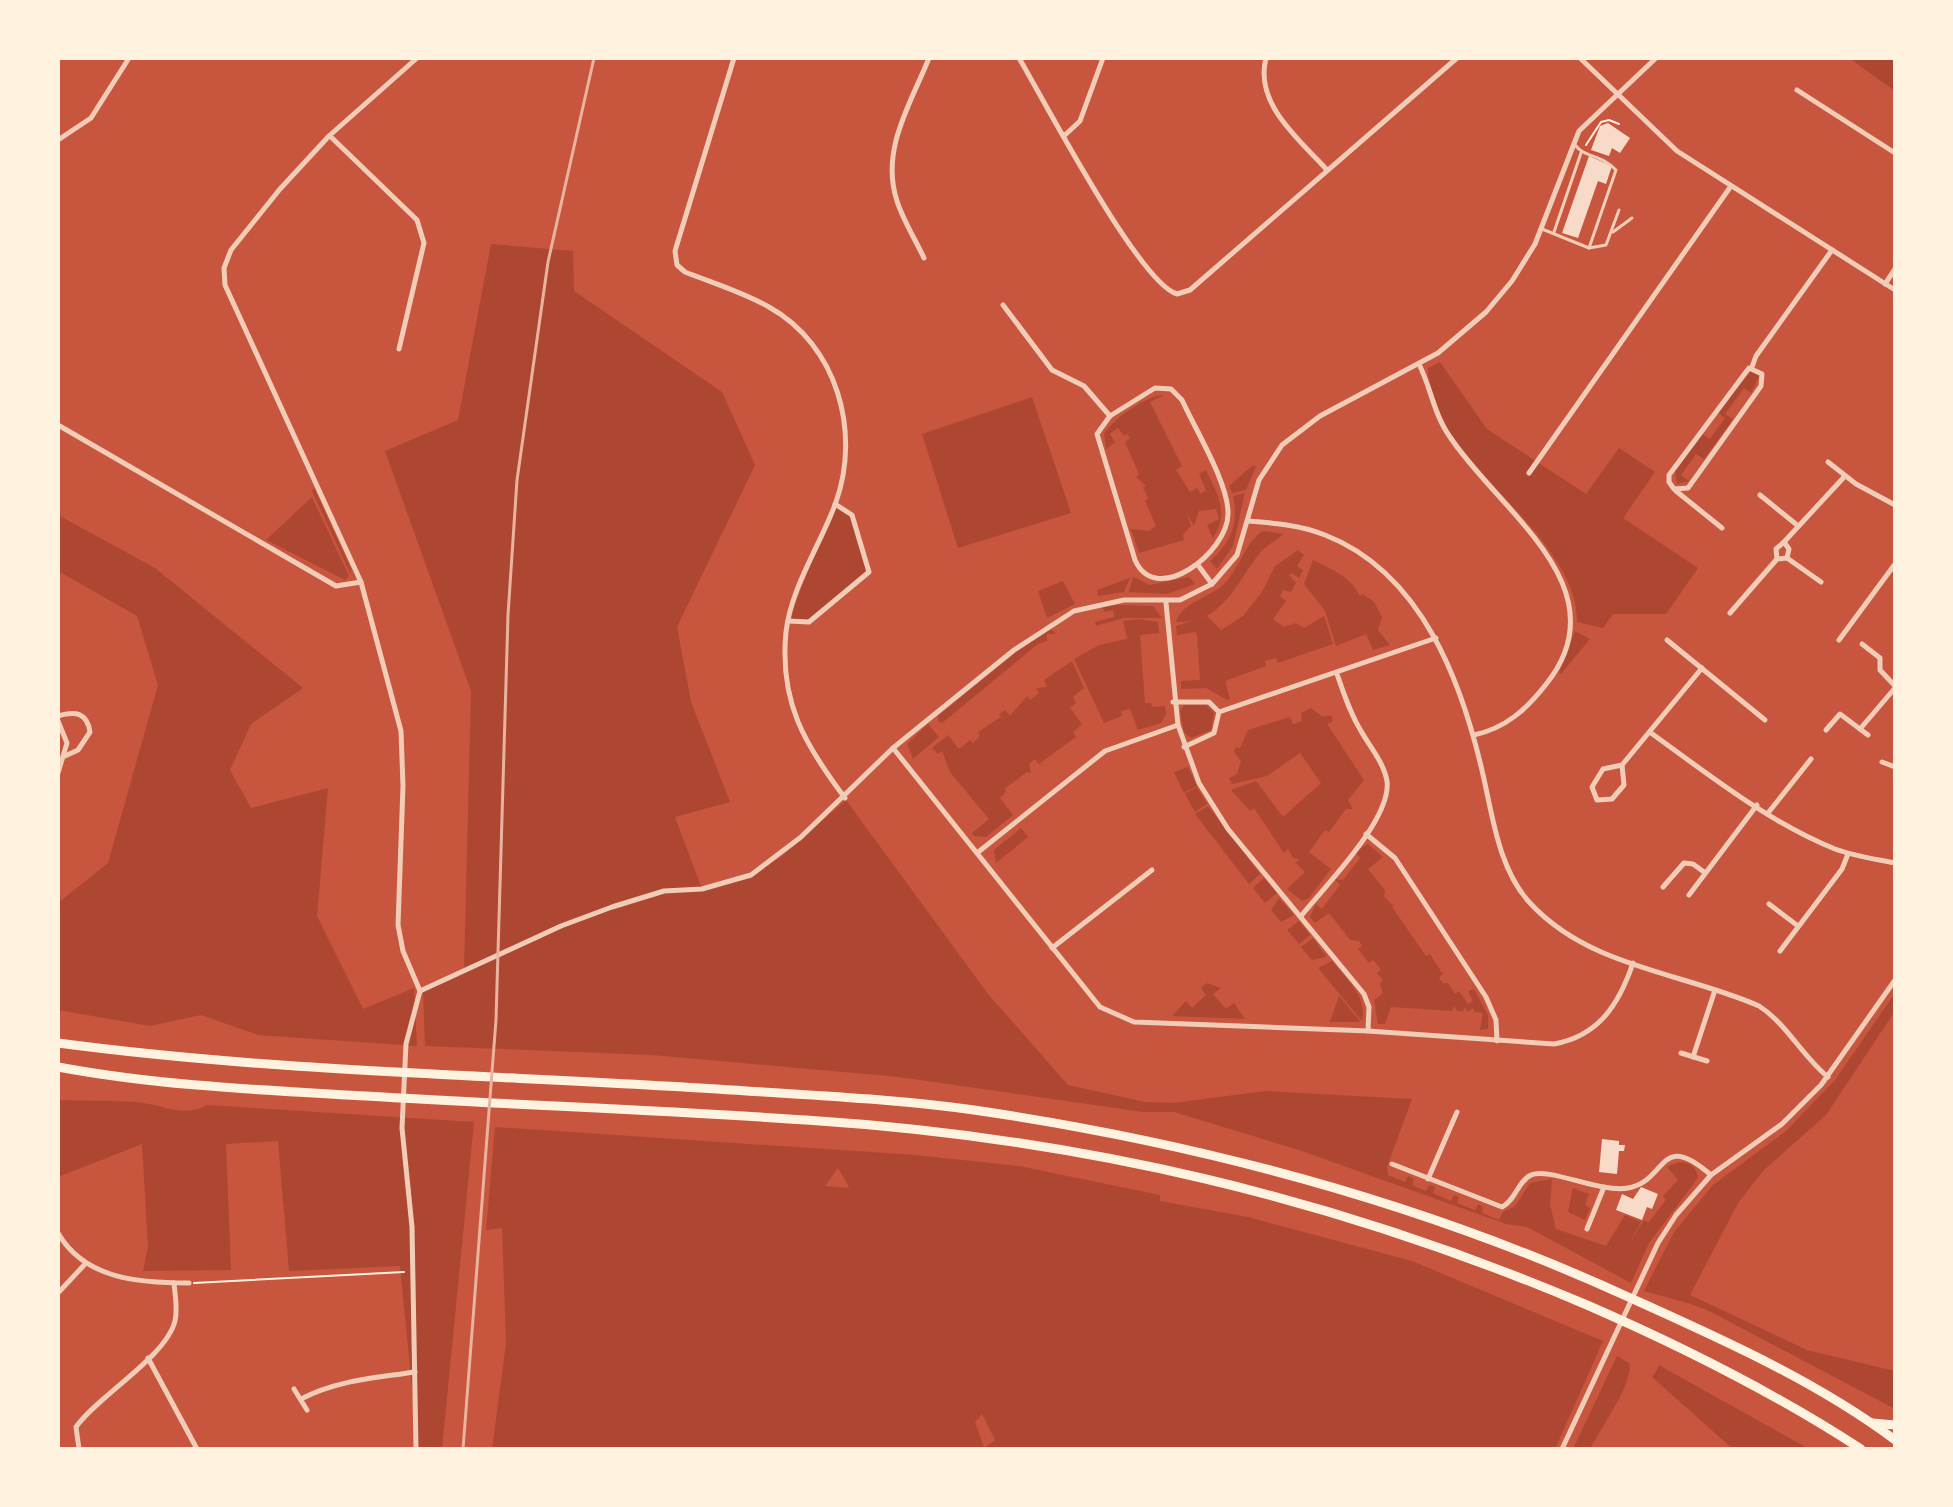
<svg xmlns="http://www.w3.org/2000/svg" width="1953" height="1507" viewBox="0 0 1953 1507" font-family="Poppins,sans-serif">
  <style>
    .green { fill: #ae4732; fill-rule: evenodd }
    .building { fill: #f7dbc8 }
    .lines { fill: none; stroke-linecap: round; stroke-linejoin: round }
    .path { stroke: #fff3e0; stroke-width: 2 }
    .service { stroke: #f1ccb7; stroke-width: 3 }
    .minor { stroke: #f1ccb7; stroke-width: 5 }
    .motorway { stroke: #fff3e0; stroke-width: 9 }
    .rail { stroke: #e9b49f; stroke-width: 3 }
  </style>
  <rect width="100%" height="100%" fill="#c8553d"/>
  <g class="green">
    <path d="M1849,58h46v33z"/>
    <path d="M491,244l82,7 1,40 148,101 33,73 -78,162 14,75 39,100 -55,15 27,72 49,-14 30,-18 65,-57 142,194 80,91 77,17 28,1 93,-12 146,8 -25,68 1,8 17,7 3,-6 6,3 -2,6 14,6 3,-6 6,2 -2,6 18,8 3,-6 5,2 -2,6 18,7 3,-6 5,3 -1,6 17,7 4,-8 12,-6 15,-23 22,-4 -2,26 6,24 50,17 19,-31 16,7 -11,20 14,-22 5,2 17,-22 -3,-4 15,-16 -11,-13c13,-8 29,-6 31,11l-49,65 -18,40 -104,-56 -21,-3 -207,-74 -125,-38h-31l-244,-35 -247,-22 -227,-9 -2,-57 41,-19 7,-279 -86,-240 73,-31z"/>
    <path d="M1440,362l47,67 99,65 33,-46 36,24 -32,46 75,50 -32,46h-53l-10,14 -26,-6c1,-67 -85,-128 -121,-181 -14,-20 -23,-43 -28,-67v-6z"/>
    <path d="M1751,371l8,5 -8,17 -7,-5 -19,26 8,5 -29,40 -8,-5 -15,21 8,6 -12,3 -2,-12 27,-38 8,5 15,-21 -8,-6z"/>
    <path d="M1164,395l-14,7 32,64 -6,4 14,22 7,-4 4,6 5,-4 -7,-16 7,-4c11,24 24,43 7,68l-6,-13 12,-6 -3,-10 -17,2 -5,15 -8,-14 5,14 -8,9 1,5 -45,13 -8,-24 18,2 7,-5 -11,-25 3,-3 -5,-10 3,-2 -10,-9 3,-3 -14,-32 5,-4 -3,-4 -3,2 -6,-8 -8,6 5,8 -9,7 -2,-15c9,-15 43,-39 60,-39z"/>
    <path d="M1032,397l39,116 -113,35 -36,-114z"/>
    <path d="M1253,465l3,2 -10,23 -14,3 -3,-7z"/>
    <path d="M314,488l37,81v6l-39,-84z"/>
    <path d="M1245,493l-12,53 -16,23 -7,-8c21,-18 29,-38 23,-65z"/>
    <path d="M312,497l37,79 -4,4 -79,-40z"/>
    <path d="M835,504l13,6 21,60 -60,52 -21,-1z"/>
    <path d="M58,515l97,53 148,120 -52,36 -21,46 21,38 77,-20 -11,128 46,93 51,-21 3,58 -159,-11 -57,-20 -51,11 -92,-16v-107l50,-40 50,-178 -21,-69 -79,-45z"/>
    <path d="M1263,531l21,3c-8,6 -18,12 -25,20 -23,29 -36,70 -83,68 6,-20 34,-24 49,-39 15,-16 21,-42 38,-52z"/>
    <path d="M1298,550l6,5 -7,11 6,4 -4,8 -7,-5 -3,2 7,8 -5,9 -8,-2 -3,6 6,5 -13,18 11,8 12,-4 8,5 20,-12 9,28 -55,19 -2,-5 -11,3 1,5 -41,15 5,18 -3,1 -21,-12 -25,1v-8l19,-1 -3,-44 -1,-4 -19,3 -1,-9 31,-10 14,14 22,-14 19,-24 13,-26z"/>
    <path d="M1313,560c19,9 40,19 47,36l3,-2 11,8 8,15 -4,13 12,15 -17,5 -7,-16 -30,12 -11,-35 -21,-27z"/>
    <path d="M1133,577l17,8 39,-8 6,7 -28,10 -38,-2z"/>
    <path d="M1130,578l-6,14 -26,4 -1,-6z"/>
    <path d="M1063,581l12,23 -28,14 -9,-27z"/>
    <path d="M1117,605l36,1 9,12h-38l-28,8 -1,-4 19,-5 -1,-7 -8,2 -3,-5z"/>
    <path d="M1140,619l18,3 1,11 -19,2 5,68h6l1,4 13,-1 1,8 -5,9 -23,7 -8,-21 -9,2 1,5 -18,7 -30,-64 25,-14 28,-6 -4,-18z"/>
    <path d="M1051,629l5,5h-9v7l-9,3 -96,79 -4,-2v-5l77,-63z"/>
    <path d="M1575,631l15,8 -29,35 -2,-1z"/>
    <path d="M1072,661l12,27 -11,9 3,6 -6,5 12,16 -9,8 3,5 -37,27 -4,-5 -6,5 2,9 -4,-1 -23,17 2,3 -6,6 13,17 -27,22 -12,-1 -2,-3 17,-14 -39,-47 -8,-21 -4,3 -6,-6 16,-13 11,14 11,-9 3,3 7,-7 -2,-4 23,-15 -2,-3 6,-4 5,6 17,-20 3,4 9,-7 -3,-5 11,-1 -3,-7z"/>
    <path d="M1206,705l8,8 -3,17 -20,8 -7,-6 -4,-21 4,-6z"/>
    <path d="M1311,708l12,9 8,-2 2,6 -6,3 37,56 -16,20 5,9h-7l-17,23 -4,-2 -16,22 22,17 -22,29 -7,3 -15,-12 18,-17 -9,-9 3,-4 -6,-1 -5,-9 -4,4 -30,-45 -4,3 -19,-21 25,-9 27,36 38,-34 -21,-30 -33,23 -35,8 -3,-6 8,-4 4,-13 -7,-9 2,-5 4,1 8,-18 42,-13 3,7 9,-3 -1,-8z"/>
    <path d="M928,724l11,13 -26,22 -6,-15z"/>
    <path d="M1188,767l9,19 -13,7 -10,-21z"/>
    <path d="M1197,787l10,17 -12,8 -10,-18z"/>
    <path d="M1208,806l52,68 -11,10 -54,-70z"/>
    <path d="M1021,828l7,9 -32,26 -2,-13z"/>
    <path d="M1368,844l15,13 -15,12 17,21 -1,6 8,9 3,-1 -3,3 34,49 4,-2 12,19 3,-2 -6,7 4,5h5l7,11 4,-3 9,13 5,-3 -5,-10 6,-2 14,26v14l-8,1 3,-17 -9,-1 -1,-4 -5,4 -4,-5 -1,5 -6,-1 -3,-5 -2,5 -61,-4 -6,17h-7l-4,-24 9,-7 -3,-9 3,-4 -6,-7 4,-4 -8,-9 -4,3 -11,-14 4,-3 -3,-5 -9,-1 -21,-27 -14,10 -5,-6 6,-13 6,5 18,-24 -5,-6 8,1 17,-22 -5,-6z"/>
    <path d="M1264,878l13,15 -12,10 -12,-15z"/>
    <path d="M1279,898l15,17 -13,7 -10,-12z"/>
    <path d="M1299,921l11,14 -11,9 -12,-14z"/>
    <path d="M1313,938l13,18v1l-14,3 -11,-13z"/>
    <path d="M1332,961c14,18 36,35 30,60l-44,-53z"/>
    <path d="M1207,983l14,5 -8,6 13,15 8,-6 11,16 -73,-3 14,-15 6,7 14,-13 -5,-7z"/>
    <path d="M1895,993v18l-69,104 -62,55 -26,33 -48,92 117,55 88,21v38l-184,-97c-21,-10 -44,-14 -67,-21l30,-59 39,-47 73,-54 49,-51z"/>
    <path d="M1339,996l21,25 -1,1h-29z"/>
    <path d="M58,1100c25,1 51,0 76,2 27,1 47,17 73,3l267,17 -32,327h-24l-18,-183 -111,5 -11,-130 -52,3 5,126 -88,1 5,-24 -6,-103 -84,33z"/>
    <path d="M495,1127l421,28 103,11 141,29v6l88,16 164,44 191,80 -48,108h-1063l14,-105 -4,-116 -16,2zM838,1168l11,19v1l-24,-2zM982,1414l13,26 -11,8 -9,-26z"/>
    <path d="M1573,1188l16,6 -4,11 5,3 -5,12 -17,-8z"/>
    <path d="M1617,1356l12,7c6,18 -30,68 -39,86h-17z"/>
    <path d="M1660,1365l4,3 145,81h-76l-81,-72z"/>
  </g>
  <g class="building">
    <path d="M1608,123l22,15 -10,15 -8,-5 -3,8 -18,-6 9,-24z"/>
    <path d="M1589,156l23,10 -6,18 -8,-3 -20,57 -16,-5z"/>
    <path d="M1602,1139l17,2v4h6l-1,6h-5l-2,23 -18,-2z"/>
    <path d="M1641,1187l17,7 -6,15 -5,-2 -5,13 -26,-10 6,-16 11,5z"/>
  </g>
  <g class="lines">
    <g class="path">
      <path d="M1586,145l15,-23 8,-2 10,4"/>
      <path d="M194,1283l210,-11"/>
    </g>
    <g class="service">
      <path d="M1575,145c10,13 26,9 41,25l-27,78"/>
      <path d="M1542,229l47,19 17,-3 13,-35"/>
      <path d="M1554,232l27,-79"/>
      <path d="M1613,232l19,-14"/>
    </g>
    <g class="minor">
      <path d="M734,58l-59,193 2,14 8,7c28,11 58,20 84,35 68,38 92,124 67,195 -15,42 -45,85 -50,130 -7,70 19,113 59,166"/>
      <path d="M1019,58c25,42 120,225 158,236l13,-4 267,-232"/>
      <path d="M1266,58c-12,46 33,81 61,112"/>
      <path d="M1580,58l97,93 218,139"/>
      <path d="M1797,90l98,63"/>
      <path d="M1065,135l15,-14 23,-63"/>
      <path d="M330,136l87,84 7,23 -25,106"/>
      <path d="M58,140l33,-22 38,-60"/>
      <path d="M924,258c-9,-19 -21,-38 -27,-57 -17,-51 14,-98 32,-143"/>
      <path d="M1885,284l10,-15"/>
      <path d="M1003,305l49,65 32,16 26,30"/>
      <path d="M1419,364c12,24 15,51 31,73 49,74 172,151 97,246 -20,26 -41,45 -73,52"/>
      <path d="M1752,367l4,-11 76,-106"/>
      <path d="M1749,368l13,6 -1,12 -73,102 -14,1 -5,-7v-7z"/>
      <path d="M1155,388l16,1 11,11c13,29 47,84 46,114 0,38 -72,94 -93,46l-38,-126 13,-18z"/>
      <path d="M58,425l278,161 25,-4"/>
      <path d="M1828,462l28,22 39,21"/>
      <path d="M1529,473l202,-287"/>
      <path d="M1676,491l46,37"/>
      <path d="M1760,495l37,30"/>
      <path d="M1248,521c26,2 52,4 77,14 98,38 138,150 159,244 9,41 16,92 46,124 60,65 152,69 229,103 28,18 43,50 69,71"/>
      <path d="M1787,558l34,24"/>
      <path d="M1777,559l-1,-10 8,-7"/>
      <path d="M1198,565l14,19"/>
      <path d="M1166,603l12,122 21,58 29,46 136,165 5,13 -1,24"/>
      <path d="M1730,613l47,-54 10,-1 2,-9 -5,-7 61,-66"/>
      <path d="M788,621l21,1 60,-50 -17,-57 -17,-11"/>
      <path d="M1667,640l98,80"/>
      <path d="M1839,640l56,-76"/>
      <path d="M1862,644l18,14v12l15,16"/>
      <path d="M1173,702h36l10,10 -5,21 -30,14"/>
      <path d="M1219,712l217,-74"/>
      <path d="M58,716c17,-5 29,-4 32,16l-12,18 -13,6"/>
      <path d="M58,721l9,22 -9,30"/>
      <path d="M1860,729l35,-41"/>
      <path d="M1826,730l14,-16 28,21"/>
      <path d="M1651,733c57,41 117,89 184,116 19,7 40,10 60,14"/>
      <path d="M893,748l207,259 34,15 234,9 186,13c45,-8 65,-40 79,-81"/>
      <path d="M1882,762l13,5"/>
      <path d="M1622,765l2,20 -12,14 -15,1 -5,-13 11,-18 19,-4 80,-97"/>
      <path d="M1768,813l43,-54"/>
      <path d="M1366,834l29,24 91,139 10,23 1,21"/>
      <path d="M977,853l128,-102 73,-26"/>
      <path d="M1663,887l21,-24 9,1 11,8"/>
      <path d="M1689,895l68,-90"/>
      <path d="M1769,904l29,22"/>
      <path d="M1301,916c24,-30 91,-97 86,-135 -3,-18 -17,-34 -26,-50 -11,-18 -17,-37 -24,-57"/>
      <path d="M1052,948l100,-78"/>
      <path d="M1780,951l62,-82 6,-15"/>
      <path d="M420,991l141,-65 51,-19 52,-16 38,-2 49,-14 50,-38 92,-89 121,-98 60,-39 50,-11h56l32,-16 25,-29 22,-75 23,-35 38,-29 118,-63 48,-41 26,-31 23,-37 44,-113 77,-73"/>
      <path d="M1681,1053l26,8"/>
      <path d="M1693,1057l22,-67"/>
      <path d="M1392,1164l110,43c14,-7 15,-25 29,-32 18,-8 68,18 97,13 40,-7 30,-59 83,-13"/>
      <path d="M1428,1179l29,-67"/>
      <path d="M1587,1229l17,-42"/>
      <path d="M58,1233c27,47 83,50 131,50"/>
      <path d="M58,1293l28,-30"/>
      <path d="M148,1358l49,91"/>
      <path d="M294,1389l13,21"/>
      <path d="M301,1399c36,-19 75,-21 114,-27"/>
      <path d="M79,1449l-3,-22c22,-31 90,-70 99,-106 3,-12 0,-26 -1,-38"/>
      <path d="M416,1449l-4,-222 -10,-99 4,-84 14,-53 -17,-40 -5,-26 5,-139 -2,-55 -40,-149 -136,-297 -1,-17 7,-18 49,-61 49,-53 88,-78"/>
      <path d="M1562,1449l96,-206 18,-28 35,-40 71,-51 39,-39 74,-105"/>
    </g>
    <g class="motorway">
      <path d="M58,1043c218,29 440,32 659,46 85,6 172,9 257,21 225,33 444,91 652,186 91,41 189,84 269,144"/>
      <path d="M58,1067c102,19 205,23 308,29 147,9 294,14 440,24 277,18 526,77 781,185 94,41 188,88 274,144"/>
      <path d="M1872,1423l23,2"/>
    </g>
    <path class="rail" d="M463,1449l33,-429 12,-405 9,-135 31,-218 46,-204"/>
  </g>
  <rect width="1953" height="1507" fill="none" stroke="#fff3e0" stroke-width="120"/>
</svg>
